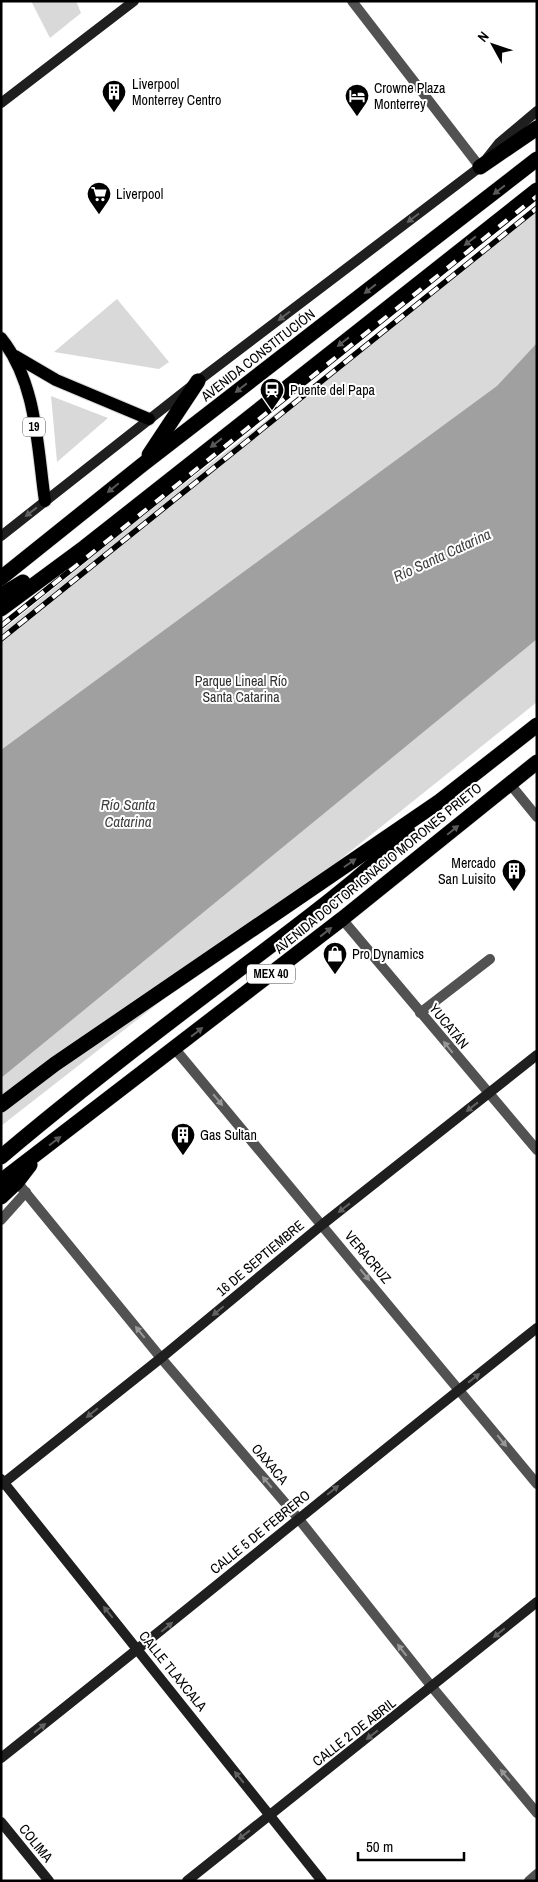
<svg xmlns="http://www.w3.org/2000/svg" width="538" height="1882" viewBox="0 0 538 1882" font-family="'Archivo Narrow',sans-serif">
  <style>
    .green { fill: #d9d9d9 }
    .water { fill: #a0a0a0 }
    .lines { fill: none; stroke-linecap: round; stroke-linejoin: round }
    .primary-casing { stroke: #dbdbdb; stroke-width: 14 }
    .highway-casing { stroke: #dbdbdb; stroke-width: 16 }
    .street { stroke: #525252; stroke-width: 10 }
    .secondary { stroke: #1f1f1f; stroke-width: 10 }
    .primary { stroke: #000; stroke-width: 12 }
    .highway { stroke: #000; stroke-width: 15 }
    .rail-casing { stroke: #000; stroke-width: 5.5 }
    .rail { stroke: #fff; stroke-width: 4; stroke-dasharray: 11; stroke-linecap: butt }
    .oneway { fill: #595959 }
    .oneway2 { fill: #626262 }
    .oneway3 { fill: #979797 }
    .labels { text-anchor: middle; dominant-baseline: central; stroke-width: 4; stroke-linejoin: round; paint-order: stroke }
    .shield { fill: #fff; stroke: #4c4c4c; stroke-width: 1 }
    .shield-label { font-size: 12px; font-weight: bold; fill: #000 }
    .poi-label { font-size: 14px; fill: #000; stroke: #fff; text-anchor: start }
    .street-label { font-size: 14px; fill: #000; stroke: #fff }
    .park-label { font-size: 14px; fill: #303030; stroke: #fff }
    .water-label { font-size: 15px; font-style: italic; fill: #414141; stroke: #fff }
  </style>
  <rect width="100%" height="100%" fill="#fff"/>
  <g class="green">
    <path d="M31,1h45l5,12 -31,25z"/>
    <path d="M537,206v496l-290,232 -246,192v-495l159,-129 133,-102z"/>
    <path d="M117,299l52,63 -10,7 -105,-17z"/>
    <path d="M51,396l57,22 -51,44z"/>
  </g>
  <path class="water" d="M537,343v296l-536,439v-328l496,-364z"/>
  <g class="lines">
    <defs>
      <g id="primary">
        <path d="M1,338c36,45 36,108 44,163"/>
        <path d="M15,356l41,24 93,39"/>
      </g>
      <g id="highway">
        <path d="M480,167l57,-39"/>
        <path d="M149,455l49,-74"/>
        <path d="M1,578l141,-113 395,-306"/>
        <path d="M1,595l22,-13"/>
        <path d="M1,609l84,-62 452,-357"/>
        <path d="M1,1105l54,-41 385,-263 97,-76"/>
        <path d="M1,1157c74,-63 150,-121 227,-179 62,-47 125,-92 180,-146"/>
        <path d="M1,1181l341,-262 195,-157"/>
        <path d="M1,1197l16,-15 13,-17"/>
      </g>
    </defs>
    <use href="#primary" class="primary-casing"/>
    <use href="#highway" class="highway-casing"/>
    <g class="street">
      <path d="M352,1l128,166"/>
      <path d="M510,784l27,33"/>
      <path d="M342,919l195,231"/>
      <path d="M420,1013l70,-54"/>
      <path d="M175,1049l362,435"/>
      <path d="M17,1182l144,176 137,160 134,169 105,126"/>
      <path d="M1,1220l25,-28"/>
      <path d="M529,1881l8,-7"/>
    </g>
    <g class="secondary">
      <path d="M1,103l133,-102"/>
      <path d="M1,536l197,-155 282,-214 19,-24 38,-32"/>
      <path d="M1,1479l321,402"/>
      <path d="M1,1485l160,-127 162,-134 214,-169"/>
      <path d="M1,1758c180,-142 356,-288 536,-430"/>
      <path d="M1,1822l48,59"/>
      <path d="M187,1881l350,-279"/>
    </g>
    <use href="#primary" class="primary"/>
    <use href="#highway" class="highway"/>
    <defs>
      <g id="rail">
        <path d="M1,626l536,-430"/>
        <path d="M1,639l536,-431"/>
      </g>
    </defs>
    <use href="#rail" class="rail-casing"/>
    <use href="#rail" class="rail"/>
  </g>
  <defs><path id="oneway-solid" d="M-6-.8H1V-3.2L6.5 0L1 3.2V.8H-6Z" transform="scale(1.25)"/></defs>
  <g class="oneway">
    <use href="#oneway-solid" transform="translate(499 190) rotate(142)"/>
    <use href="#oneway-solid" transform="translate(470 241) rotate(142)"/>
    <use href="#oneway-solid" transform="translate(370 289) rotate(142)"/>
    <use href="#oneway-solid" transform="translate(343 342) rotate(142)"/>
    <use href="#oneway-solid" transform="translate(241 388) rotate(142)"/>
    <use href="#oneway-solid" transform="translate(216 443) rotate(142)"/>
    <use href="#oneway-solid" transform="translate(113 488) rotate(141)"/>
    <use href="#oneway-solid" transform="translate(453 830) rotate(-39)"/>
    <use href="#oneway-solid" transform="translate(350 863) rotate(-35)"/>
    <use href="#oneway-solid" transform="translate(326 932) rotate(-38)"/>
    <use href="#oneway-solid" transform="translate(197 1032) rotate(-38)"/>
    <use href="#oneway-solid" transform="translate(55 1141) rotate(-37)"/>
  </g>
  <g class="oneway2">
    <use href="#oneway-solid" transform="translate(413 218) rotate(143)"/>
    <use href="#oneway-solid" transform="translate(284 316) rotate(143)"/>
    <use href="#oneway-solid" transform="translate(31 512) rotate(142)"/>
    <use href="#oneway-solid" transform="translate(472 1107) rotate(142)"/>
    <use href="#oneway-solid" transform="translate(344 1208) rotate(142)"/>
    <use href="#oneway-solid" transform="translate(218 1311) rotate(140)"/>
    <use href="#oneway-solid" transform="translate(474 1378) rotate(-38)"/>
    <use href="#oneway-solid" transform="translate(92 1413) rotate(141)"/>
    <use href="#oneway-solid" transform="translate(333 1490) rotate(-39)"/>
    <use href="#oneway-solid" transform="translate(108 1612) rotate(-129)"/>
    <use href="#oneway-solid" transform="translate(167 1627) rotate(-40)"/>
    <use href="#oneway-solid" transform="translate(499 1633) rotate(141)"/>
    <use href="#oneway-solid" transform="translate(40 1728) rotate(-38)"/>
    <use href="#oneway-solid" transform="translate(372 1735) rotate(142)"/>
    <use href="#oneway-solid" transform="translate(239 1777) rotate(-129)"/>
    <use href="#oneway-solid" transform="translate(244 1835) rotate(142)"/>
  </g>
  <g class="oneway3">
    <use href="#oneway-solid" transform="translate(448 1047) rotate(-129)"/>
    <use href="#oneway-solid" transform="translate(218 1100) rotate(50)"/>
    <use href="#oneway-solid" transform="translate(365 1275) rotate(50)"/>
    <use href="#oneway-solid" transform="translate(140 1332) rotate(-129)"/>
    <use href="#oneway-solid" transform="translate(502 1441) rotate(51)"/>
    <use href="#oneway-solid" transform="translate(267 1482) rotate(-130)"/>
    <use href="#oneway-solid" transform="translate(402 1650) rotate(-128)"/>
    <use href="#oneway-solid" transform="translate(505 1775) rotate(-130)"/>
  </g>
  <defs>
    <symbol id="building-pin" viewBox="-11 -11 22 30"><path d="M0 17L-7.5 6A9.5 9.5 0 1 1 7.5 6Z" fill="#000" stroke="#fff"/><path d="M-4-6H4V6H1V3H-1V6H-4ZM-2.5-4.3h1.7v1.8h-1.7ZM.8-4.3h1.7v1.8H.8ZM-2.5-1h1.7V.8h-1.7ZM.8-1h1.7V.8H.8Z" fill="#fff"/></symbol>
    <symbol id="hotel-pin" viewBox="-11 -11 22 30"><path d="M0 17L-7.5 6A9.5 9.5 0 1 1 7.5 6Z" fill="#000" stroke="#fff"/><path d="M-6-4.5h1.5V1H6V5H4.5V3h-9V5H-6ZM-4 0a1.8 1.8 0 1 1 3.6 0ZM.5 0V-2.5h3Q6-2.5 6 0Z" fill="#fff"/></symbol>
    <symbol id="supermarket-pin" viewBox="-11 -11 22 30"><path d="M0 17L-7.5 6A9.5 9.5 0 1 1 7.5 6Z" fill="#000" stroke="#fff"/><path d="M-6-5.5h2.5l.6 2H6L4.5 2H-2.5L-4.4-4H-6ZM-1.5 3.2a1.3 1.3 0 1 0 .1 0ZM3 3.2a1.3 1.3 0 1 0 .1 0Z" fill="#fff"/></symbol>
    <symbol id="station-pin" viewBox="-11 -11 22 30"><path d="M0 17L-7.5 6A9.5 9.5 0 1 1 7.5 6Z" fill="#000" stroke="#fff"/><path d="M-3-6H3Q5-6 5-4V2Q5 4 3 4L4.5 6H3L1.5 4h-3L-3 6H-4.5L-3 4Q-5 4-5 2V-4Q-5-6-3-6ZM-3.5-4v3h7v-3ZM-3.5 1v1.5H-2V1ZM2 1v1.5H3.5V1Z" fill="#fff"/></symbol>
    <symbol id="shop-pin" viewBox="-11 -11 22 30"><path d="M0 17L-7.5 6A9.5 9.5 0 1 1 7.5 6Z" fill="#000" stroke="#fff"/><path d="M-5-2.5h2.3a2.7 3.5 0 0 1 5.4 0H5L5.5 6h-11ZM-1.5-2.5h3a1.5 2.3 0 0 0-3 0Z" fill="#fff"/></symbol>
  </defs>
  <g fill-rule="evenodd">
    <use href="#building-pin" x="100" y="78" width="28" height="38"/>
    <use href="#hotel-pin" x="343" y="82" width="28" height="38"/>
    <use href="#supermarket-pin" x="85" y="180" width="28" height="38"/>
    <use href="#station-pin" x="258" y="376" width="28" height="38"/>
    <use href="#building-pin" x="500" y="857" width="28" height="38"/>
    <use href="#shop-pin" x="321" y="940" width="28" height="38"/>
    <use href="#building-pin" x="169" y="1121" width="28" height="38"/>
  </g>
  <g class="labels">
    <g class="shield">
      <rect x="23" y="417.5" width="22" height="19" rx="4"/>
      <rect x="247" y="964.5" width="48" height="19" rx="4"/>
    </g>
    <g class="shield-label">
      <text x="34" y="427">19</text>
      <text x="271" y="974">MEX 40</text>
    </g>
    <g class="poi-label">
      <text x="132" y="84">Liverpool<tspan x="132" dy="16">Monterrey Centro</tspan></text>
      <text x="374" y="88">Crowne Plaza<tspan x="374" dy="16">Monterrey</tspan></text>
      <text x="116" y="194">Liverpool</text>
      <text x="290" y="390">Puente del Papa</text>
      <text x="496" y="863" text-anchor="end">Mercado<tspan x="496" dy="16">San Luisito</tspan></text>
      <text x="352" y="954">Pro Dynamics</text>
      <text x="200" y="1135">Gas Sultan</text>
    </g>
    <g class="street-label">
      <text transform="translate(258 355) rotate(-38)">AVENIDA CONSTITUCIÓN</text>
      <text transform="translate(378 868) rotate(-39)">AVENIDA DOCTOR IGNACIO MORONES PRIETO</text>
      <text transform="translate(449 1026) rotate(51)">YUCATÁN</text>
      <text transform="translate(368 1257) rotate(50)">VERACRUZ</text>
      <text transform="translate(260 1258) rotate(-40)">16 DE SEPTIEMBRE</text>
      <text transform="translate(270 1464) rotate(50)">OAXACA</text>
      <text transform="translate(260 1532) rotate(-39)">CALLE 5 DE FEBRERO</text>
      <text transform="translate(173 1671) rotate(51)">CALLE TLAXCALA</text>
      <text transform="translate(354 1732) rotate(-38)">CALLE 2 DE ABRIL</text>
      <text transform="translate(36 1843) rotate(51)">COLIMA</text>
    </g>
    <g class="park-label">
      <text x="241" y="681">Parque Lineal Río<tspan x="241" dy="16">Santa Catarina</tspan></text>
    </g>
    <g class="water-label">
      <text transform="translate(442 555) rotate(-25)">Río Santa Catarina</text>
      <text x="128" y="804">Río Santa<tspan x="128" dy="17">Catarina</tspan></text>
    </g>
  </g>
  <rect width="538" height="1882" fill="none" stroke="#000000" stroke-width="5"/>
  <g transform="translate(493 45) rotate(310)" stroke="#ffffff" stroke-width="4" paint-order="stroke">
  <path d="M0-4L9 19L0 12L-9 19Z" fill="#000000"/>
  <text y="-8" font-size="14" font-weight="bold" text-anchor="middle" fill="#000000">N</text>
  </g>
  <path d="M358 1852v8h106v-8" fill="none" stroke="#000000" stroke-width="2.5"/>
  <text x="366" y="1852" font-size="15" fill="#000000" stroke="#ffffff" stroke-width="4" paint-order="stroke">50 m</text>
</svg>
